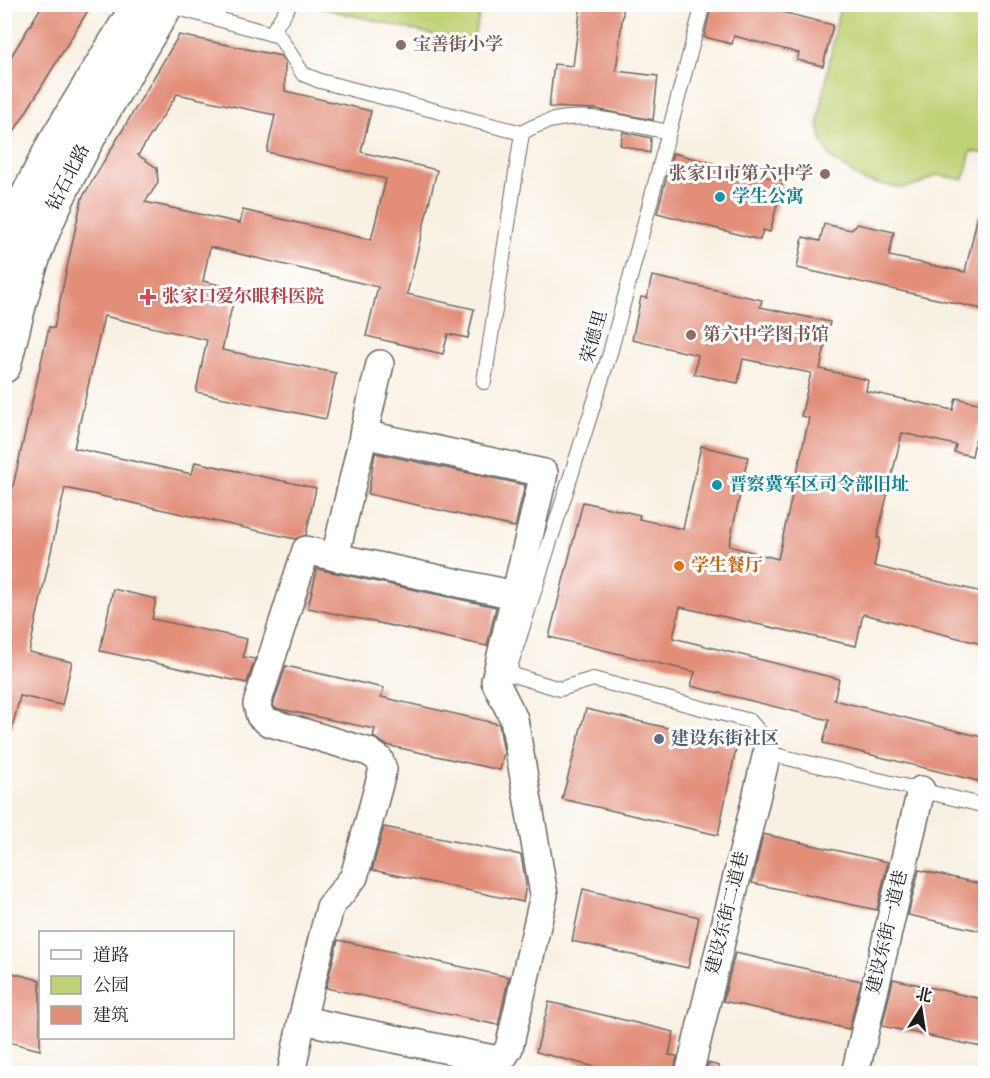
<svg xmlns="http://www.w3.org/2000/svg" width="990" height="1078" viewBox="0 0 990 1078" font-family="'IM FELL English','Noto Serif SC',serif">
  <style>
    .green { fill: #bfd275; stroke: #6e7748; stroke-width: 1.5 }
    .building { fill: #e28e79; fill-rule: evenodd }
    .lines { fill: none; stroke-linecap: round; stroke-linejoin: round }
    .service-casing { stroke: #696661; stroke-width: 16 }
    .minor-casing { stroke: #696661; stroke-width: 30 }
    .secondary-casing { stroke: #696661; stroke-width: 36 }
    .service { stroke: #fff; stroke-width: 14 }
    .minor { stroke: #fff; stroke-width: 27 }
    .secondary { stroke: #fff; stroke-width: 33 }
    .education-dot { fill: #8d6e63; stroke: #fff; stroke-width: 2 }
    .culture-dot { fill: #0f9aa8; stroke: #fff; stroke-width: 2 }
    .health-dot { fill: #e0444e; stroke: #fff; stroke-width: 2 }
    .food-dot { fill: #e8710a; stroke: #fff; stroke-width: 2 }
    .service-dot { fill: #5c6f8a; stroke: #fff; stroke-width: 2 }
    .labels { text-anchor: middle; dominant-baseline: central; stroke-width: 6; stroke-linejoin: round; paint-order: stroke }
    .education-label { font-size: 18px; font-weight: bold; fill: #785e54; stroke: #fff; text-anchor: start }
    .street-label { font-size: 18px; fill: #1c1c1c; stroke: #fff }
    .culture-label { font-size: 18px; font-weight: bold; fill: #0d838f; stroke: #fff; text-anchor: start }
    .health-label { font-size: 18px; font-weight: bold; fill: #be3a42; stroke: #fff; text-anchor: start }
    .food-label { font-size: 18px; font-weight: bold; fill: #c56008; stroke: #fff; text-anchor: start }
    .service-label { font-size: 18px; font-weight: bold; fill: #4e5e75; stroke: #fff; text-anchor: start }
  </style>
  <rect width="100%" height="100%" fill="#fff"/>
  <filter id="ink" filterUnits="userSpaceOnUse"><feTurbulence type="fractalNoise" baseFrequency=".0167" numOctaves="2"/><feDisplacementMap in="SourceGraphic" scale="12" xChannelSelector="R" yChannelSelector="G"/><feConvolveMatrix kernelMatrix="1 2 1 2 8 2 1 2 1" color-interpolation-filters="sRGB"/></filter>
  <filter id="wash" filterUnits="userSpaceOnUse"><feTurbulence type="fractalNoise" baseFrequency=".008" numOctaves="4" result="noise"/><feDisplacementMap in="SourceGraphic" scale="24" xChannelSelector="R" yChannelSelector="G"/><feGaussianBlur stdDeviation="1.35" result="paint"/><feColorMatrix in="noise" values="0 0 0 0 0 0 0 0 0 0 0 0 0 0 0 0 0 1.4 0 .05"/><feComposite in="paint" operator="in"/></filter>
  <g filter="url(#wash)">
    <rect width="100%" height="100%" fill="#f8f0e2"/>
    <g class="green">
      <path d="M318,4h164v1l-10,39 -155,-37z"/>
      <path d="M840,5h145v149l-14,-3 -7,29 -27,-5 -20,10 -16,3 -37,-7 -33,-23 -10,-18 -3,-17z"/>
    </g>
    <g id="blocks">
      <g class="building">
        <path d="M43,4h49l-88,144v-80z"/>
        <path d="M581,4h43l-8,67 42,5 -5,44 -57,-11 -47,-2 5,-43 19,2z"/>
        <path d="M712,4h38l83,21 -10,41 -26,-6 2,-7 -65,-17 -2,8 -28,-7z"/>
        <path d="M179,35l102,21 4,7v28l86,20 -10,41 76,18 -30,124 67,15 -6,29 -20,-4 -5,20 -77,-18 12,-49 -168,-40 -7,34 33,8 -14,61 114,23 -10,46 -130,-27 11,-52 -103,-24 -30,132 118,26 3,-12 121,26 -10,47 -11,4 -230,-51 -36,164 43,10 -10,43 -42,-9 -8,33h-8v-203l45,-199 5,1 28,-130zM177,94l98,21 -8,37 119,27 -15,61 -128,-30 -3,13 -95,-21 13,-19 -1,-15 -19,-13z"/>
        <path d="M623,132l28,6 -1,15 -30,-8z"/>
        <path d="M673,153l110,28 -13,51 -7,-2 -3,10 -103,-27z"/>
        <path d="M978,215h8v79l-4,15 -185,-41 6,-31 17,4 4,-17 27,6 6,-6 37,8 -5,24 76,16z"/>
        <path d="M652,276l110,24 -2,7 70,15 -10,47 48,11 -2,11 87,19 3,-12 30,7v23l-8,-1 -6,29 -18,-4 2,-7 -54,-12 -25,105h3l-6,28 112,27v52l-123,-31 -7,32 -176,-39 -7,31 166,41 -5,21 152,38v45l-163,-40 6,-23 -138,-34 4,-14 -146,-35 34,-135 57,13 -1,4 44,10 18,-83 47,11 -19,89 49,13 31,-141 -8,-2 10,-43 -68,-14 -5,24 -44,-9 4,-19 -66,-15 9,-43 6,1z"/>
        <path d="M375,453l150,32 -10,42 -147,-33z"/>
        <path d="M317,569l179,38 -9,39 -179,-38z"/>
        <path d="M113,589l43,10 -4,20 95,20 -4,18 12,2 -8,24 -147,-32z"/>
        <path d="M286,666l98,22 -3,9 118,27 5,29 -4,17 -114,-25 -13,-8 2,-8 -100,-21 -2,-3z"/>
        <path d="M586,709l151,35 -19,91 -156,-36z"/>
        <path d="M384,827l137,28 5,30 -3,17 -151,-32z"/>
        <path d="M763,834l125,28 -11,48 -125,-27z"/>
        <path d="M919,870l67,15v47l-78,-17z"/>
        <path d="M583,889l116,28 -11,51 -116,-27z"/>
        <path d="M338,940l171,37 -11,48 -172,-37z"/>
        <path d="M735,953l126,28 -12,48 -126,-28z"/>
        <path d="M4,971l36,9v70l-36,-9z"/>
        <path d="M893,979l93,21v48l-104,-22z"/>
        <path d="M549,1002l125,30 -5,23 8,1 -3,18h-51l-87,-22z"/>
        <path d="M708,1063l11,3v8h-14z"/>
      </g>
    </g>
  </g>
  <g filter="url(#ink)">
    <use href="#blocks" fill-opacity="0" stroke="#696661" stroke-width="1.5"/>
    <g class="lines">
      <defs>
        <g id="service">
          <path d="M703,4l-93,349 -100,314 3,8 47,14 33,-10 157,42 12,14 5,18 219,53"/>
          <path d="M167,5l112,31 24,38 17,7 202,52c46,-29 98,-10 147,-1"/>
          <path d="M271,34l19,-30"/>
          <path d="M484,382l38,-249"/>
        </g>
        <g id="minor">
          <path d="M335,557l180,38"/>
          <path d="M302,1020l28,-113 24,-30 29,-108 -4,-10 -10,-7 -101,-30 -8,-6 -3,-12 49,-154 29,7 45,-193"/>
          <path d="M291,1074l11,-54 196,40 6,-4 5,-8 35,-153 -30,-176 -19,-38 49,-208 -181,-39"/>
          <path d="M689,1074l78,-321"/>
          <path d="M855,1074l66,-284"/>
        </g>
        <g id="secondary">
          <path d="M4,258l21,-57 30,-59 84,-138"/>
          <path d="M4,366c10,-41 20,-84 35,-124 32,-83 82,-161 128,-238"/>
        </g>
      </defs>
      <use href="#service" class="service-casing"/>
      <use href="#minor" class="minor-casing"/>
      <use href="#secondary" class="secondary-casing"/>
      <use href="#service" class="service"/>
      <use href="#minor" class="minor"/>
      <use href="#secondary" class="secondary"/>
    </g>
  </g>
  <g class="education-dot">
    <circle cx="401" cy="45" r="6"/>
    <circle cx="825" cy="174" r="6"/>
    <circle cx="691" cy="335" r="6"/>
  </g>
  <g class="culture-dot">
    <circle cx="720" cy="197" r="6"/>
    <circle cx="717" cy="485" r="6"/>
  </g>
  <path class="health-dot" d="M145 288h6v6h6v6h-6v6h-6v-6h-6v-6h6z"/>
  <circle class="food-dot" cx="679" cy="566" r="6"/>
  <circle class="service-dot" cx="659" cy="739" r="6"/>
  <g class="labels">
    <g class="education-label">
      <text x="413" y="45">宝善街小学</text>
      <text x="813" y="174" text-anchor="end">张家口市第六中学</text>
      <text x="703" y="335">第六中学图书馆</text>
    </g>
    <g class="street-label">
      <text transform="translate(69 178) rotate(-63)">钻石北路</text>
      <text transform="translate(595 337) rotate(-74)">荣德里</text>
      <text transform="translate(728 913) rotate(-76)">建设东街二道巷</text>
      <text transform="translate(888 932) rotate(-77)">建设东街一道巷</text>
    </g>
    <g class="culture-label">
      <text x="732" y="197">学生公寓</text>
      <text x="729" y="485">晋察冀军区司令部旧址</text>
    </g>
    <g class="health-label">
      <text x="162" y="297">张家口爱尔眼科医院</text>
    </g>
    <g class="food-label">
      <text x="691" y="566">学生餐厅</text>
    </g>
    <g class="service-label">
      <text x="671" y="739">建设东街社区</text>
    </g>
  </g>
  <rect width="990" height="1078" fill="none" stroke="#fff" stroke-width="24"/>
  <rect x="39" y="931" width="195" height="108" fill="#ffffff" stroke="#a4a4a4" stroke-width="1.5"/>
  <rect x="51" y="950" width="30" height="9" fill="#ffffff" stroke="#a4a4a4" stroke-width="1.5"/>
  <text x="93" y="961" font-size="18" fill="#1c1c1c">道路</text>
  <rect x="51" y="976" width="30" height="18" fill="#bfd275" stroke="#a4a4a4" stroke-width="1.5"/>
  <text x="93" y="991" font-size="18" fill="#1c1c1c">公园</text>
  <rect x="51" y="1006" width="30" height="18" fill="#e28e79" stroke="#a4a4a4" stroke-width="1.5"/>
  <text x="93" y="1021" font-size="18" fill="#1c1c1c">建筑</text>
  <g transform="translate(921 1009) rotate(12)" stroke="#ffffff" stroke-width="4.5" paint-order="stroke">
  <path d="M0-4.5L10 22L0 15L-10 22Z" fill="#1c1c1c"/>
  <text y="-9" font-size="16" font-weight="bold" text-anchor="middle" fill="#1c1c1c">北</text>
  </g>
</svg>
